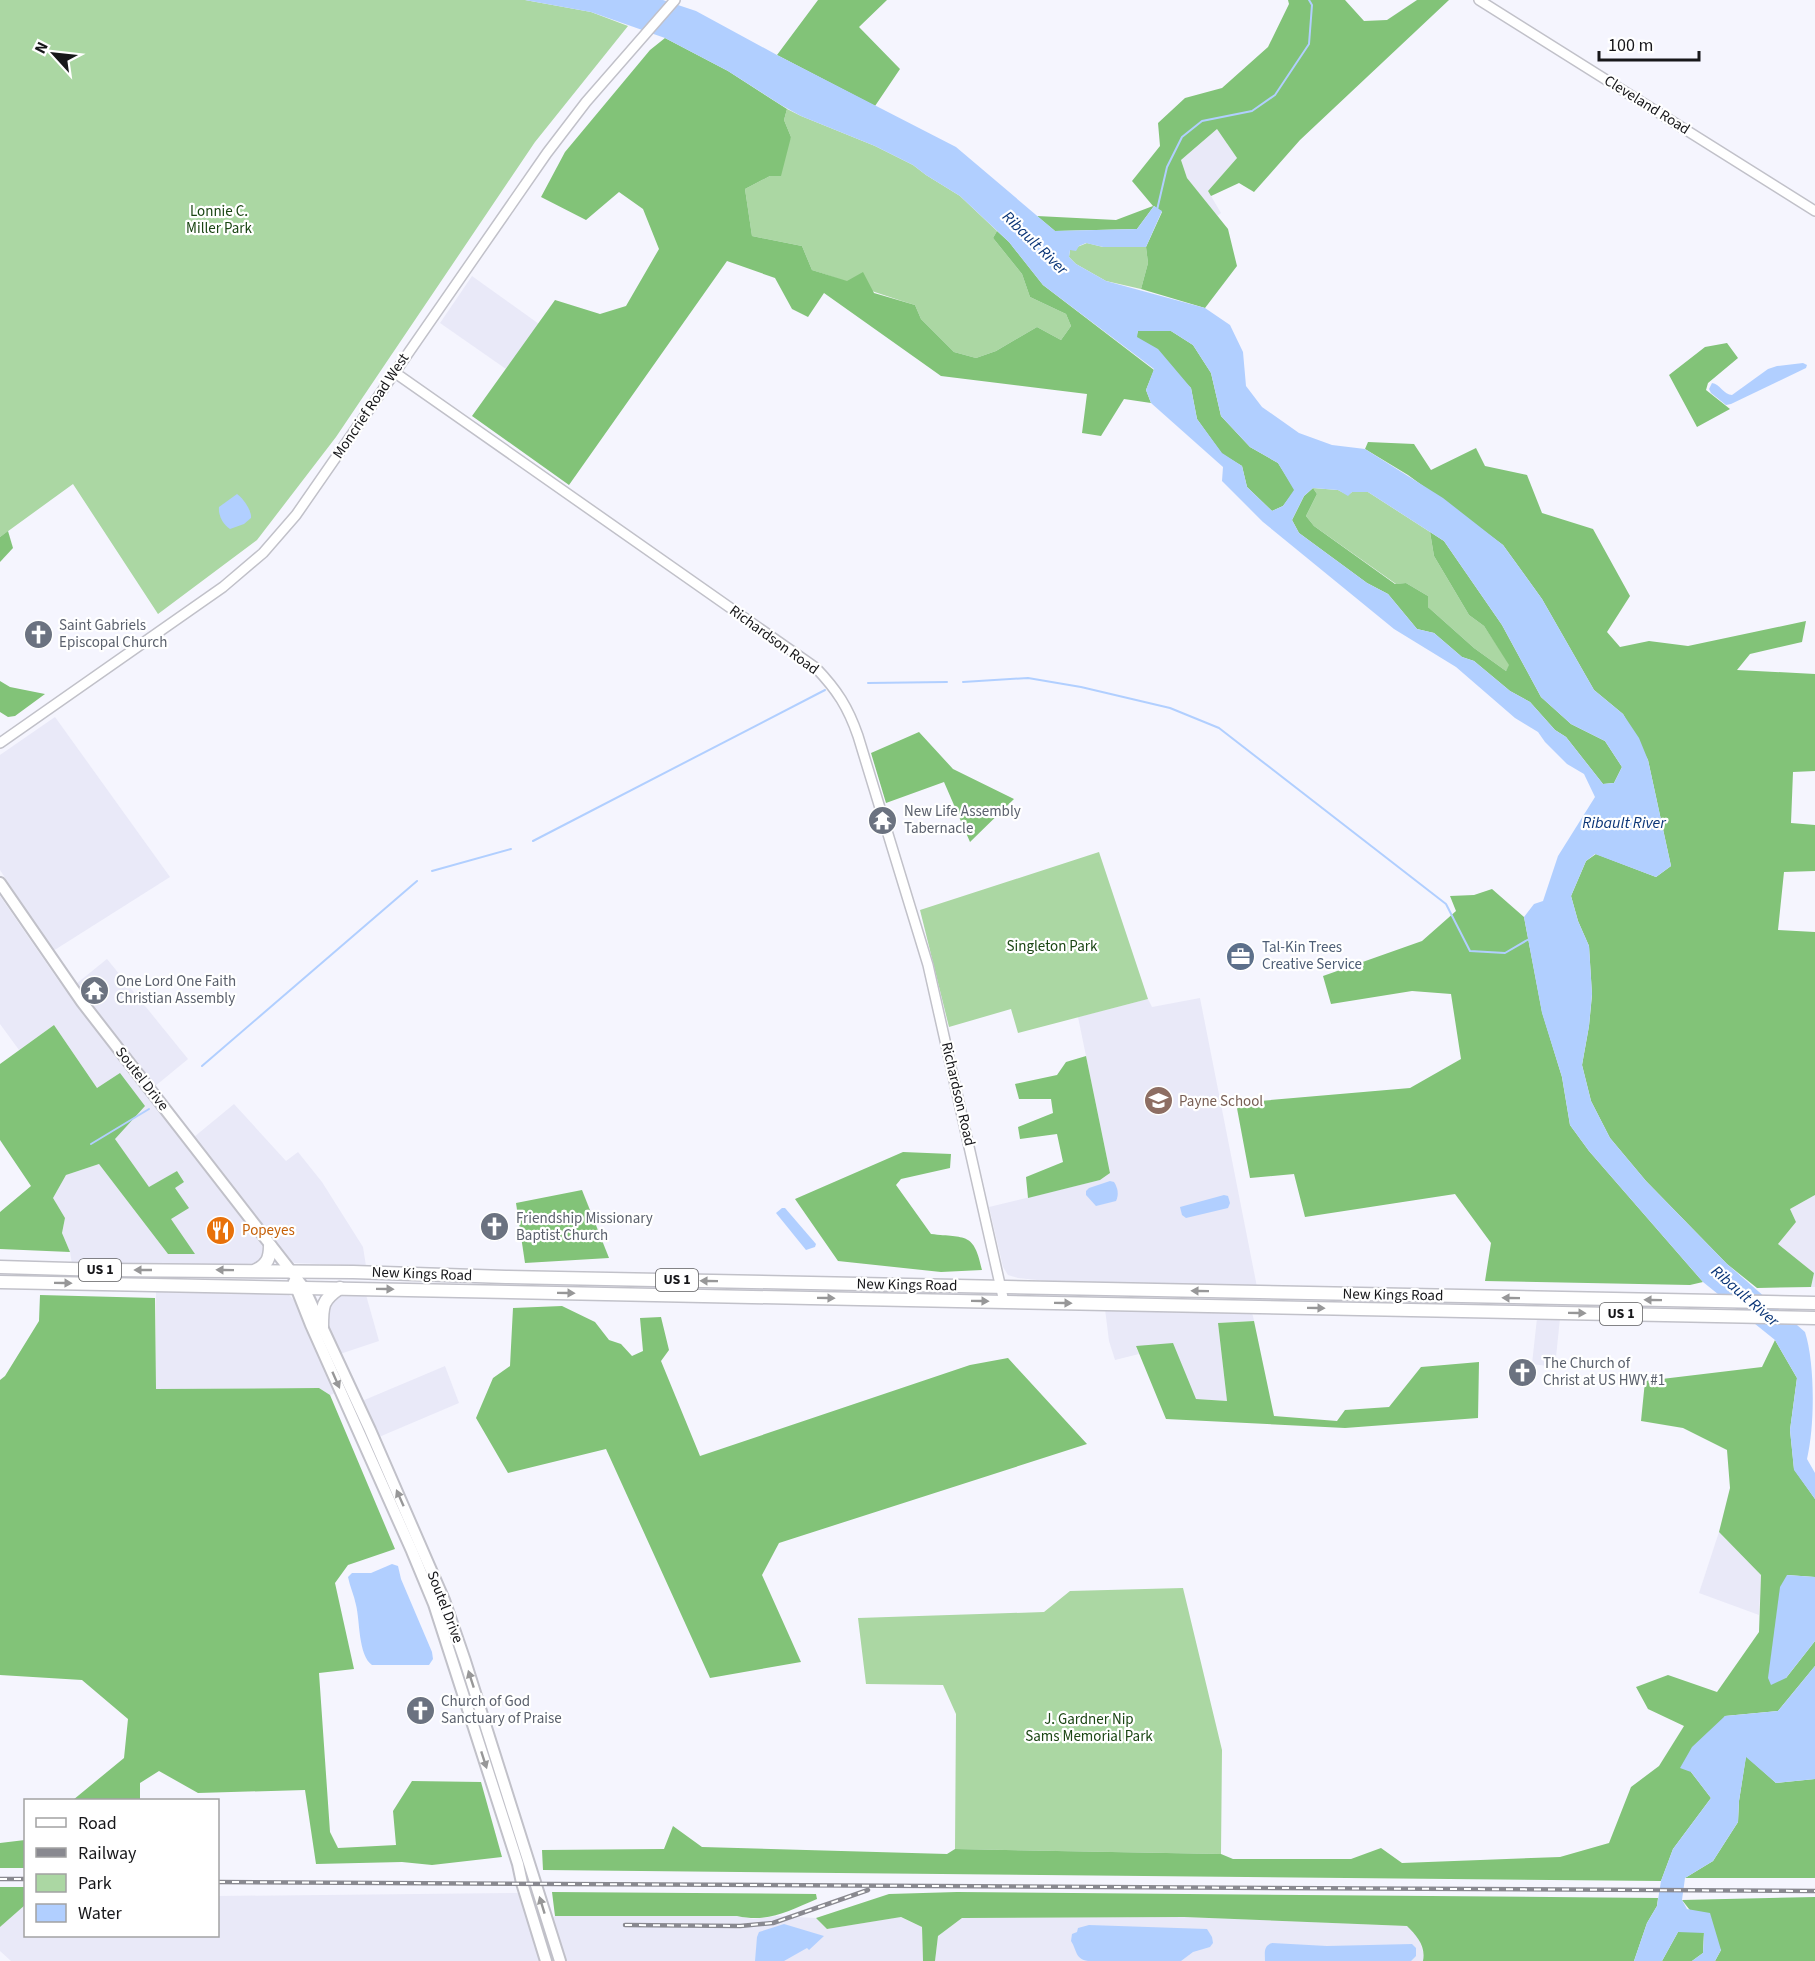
<svg xmlns="http://www.w3.org/2000/svg" width="1815" height="1961" viewBox="0 0 1815 1961" font-family="'Source Sans 3',sans-serif">
  <style>
    .built { fill: #e9e9f8 }
    .green { fill: #abd7a3 }
    .forest { fill: #82c378 }
    .water { fill: #b1cfff; fill-rule: evenodd }
    .lines { fill: none; stroke-linecap: round; stroke-linejoin: round }
    .stream { stroke: #b1cfff; stroke-width: 2 }
    .secondary-casing { stroke: #c1c1c9; stroke-width: 12 }
    .primary-casing { stroke: #c1c1c9; stroke-width: 14 }
    .highway-casing { stroke: #c1c1c9; stroke-width: 15 }
    .secondary { stroke: #fff; stroke-width: 9 }
    .primary { stroke: #fff; stroke-width: 10 }
    .highway { stroke: #fff; stroke-width: 12 }
    .rail-casing { stroke: #898990; stroke-width: 4.5 }
    .rail { stroke: #fff; stroke-width: 2; stroke-dasharray: 7; stroke-linecap: butt }
    .oneway { fill: #979798 }
    .labels { text-anchor: middle; dominant-baseline: central; stroke-width: 4.5; stroke-linejoin: round; paint-order: stroke }
    .shield { fill: #fff; stroke: #5d5d5f; stroke-width: 1.5 }
    .shield-label { font-size: 14px; font-weight: bold; fill: #17171a }
    .street-label { font-size: 15px; fill: #17171a; stroke: #fff }
    .park-label { font-size: 15px; fill: #1a4513; stroke: #fff }
    .worship-label { font-size: 15px; fill: #5b616d; stroke: #fff; text-anchor: start }
    .service-label { font-size: 15px; fill: #4e5e75; stroke: #fff; text-anchor: start }
    .education-label { font-size: 15px; fill: #785e54; stroke: #fff; text-anchor: start }
    .food-label { font-size: 15px; fill: #c56008; stroke: #fff; text-anchor: start }
    .water-label { font-size: 16px; font-style: italic; fill: #0a3577; stroke: #fff }
  </style>
  <rect width="100%" height="100%" fill="#f5f5fe"/>
  <g class="built">
    <path d="M1217,129l20,29 -29,33 13,22 -4,3 -30,-38 -6,-18z"/>
    <path d="M472,276l67,48 -33,45 -66,-46z"/>
    <path d="M55,717l115,160 -117,74 -53,-81v-115z"/>
    <path d="M0,896l58,84 203,264 4,8 -5,14 -188,-2 -2,-12 -8,-19 3,-15 -13,-19 14,-24 33,-11 69,90 6,-67 10,-5 -7,-11 -28,17 -34,-49 5,-65 -23,14 -43,-63 -35,25 -19,-26z"/>
    <path d="M107,959l81,100 -34,28 -78,-103z"/>
    <path d="M1200,998l57,289 -192,-4 -47,-5 -10,-3 -5,-8 -14,-60 111,-27 10,-7 -32,-156 70,-18 4,8z"/>
    <path d="M234,1104l52,57 12,-9 24,30 41,65 3,19 -72,-3 -5,-4 -95,-122z"/>
    <path d="M1815,1195v92h-4l3,-14 -36,-29 18,-22 -6,-13z"/>
    <path d="M156,1290l131,3 7,7 42,93 -6,2 -11,-7 -163,1z"/>
    <path d="M344,1294l22,1 13,46 -39,13 -14,-35v-14l10,-10z"/>
    <path d="M1105,1309l147,3 2,9 -36,2 9,78 -31,-2 -60,-52 3,7 -24,6 -6,-19z"/>
    <path d="M1537,1318h23l-5,49 -23,-3z"/>
    <path d="M445,1366l14,37 -80,34 -17,-36z"/>
    <path d="M1719,1532l42,43 -2,40 -60,-22z"/>
    <path d="M519,1893l21,68h-529l-11,-10v-24l25,-22 1,31h192v-40z"/>
    <path d="M555,1916h182l16,3 24,-3 39,2 11,11 73,-12 22,10 1,34h-358l-14,-43z"/>
    <path d="M1184,1917l224,9 11,12 5,17 -1,6h-488l3,-25 24,-18z"/>
  </g>
  <g class="green">
    <path d="M0,0h525l66,12 37,14 -93,116 -199,295 -79,103 -99,74 -85,-130 -73,53z"/>
    <path d="M787,109l14,7 74,30 38,19 13,10 34,21 37,35 -4,7 29,36 8,23 36,17 5,12 -10,14 -24,-13 -41,24 -20,7 -22,-6 -33,-33 -6,-14c-35,-10 -68,-24 -103,-35l-10,-24 -50,-10 -7,-47 25,-13 21,-39 -7,-17z"/>
    <path d="M1087,243l16,4h43l2,16 -7,26 -35,-8 -30,-17 -7,-7 1,-7z"/>
    <path d="M1313,488l25,2 10,5 4,-3h16l62,40 4,24 35,59 15,11 26,39 -4,6 -32,-23 -46,-41v-11l-22,-13 -10,1 -82,-58 -8,-10 11,-22z"/>
    <path d="M1099,852l49,147 -130,34 -7,-24 -62,18 -29,-117z"/>
    <path d="M1183,1588l39,162 -1,104 -266,-5 1,-135 -13,-29 -77,-1 -8,-66 186,-6 26,-21z"/>
  </g>
  <g class="forest">
    <path d="M818,0h69l-28,27 41,42 -25,37 -98,-51z"/>
    <path d="M1288,0h57l19,21 23,-1 30,-20h32l-149,140 -46,52 -15,-9 -28,13 -3,-5 29,-33 -20,-29 -36,31 6,18 41,51 9,37 -32,42 -64,-19 7,-26 -2,-16 16,-35 -8,-6 -17,23 -82,2 -18,-15 79,4 37,-14 -21,-25 28,-35 -2,-23 27,-25 37,-10 46,-41 21,-43z"/>
    <path d="M665,38l63,33 59,38 -3,11 7,17 -10,39h-11l-25,13 7,47 50,10 10,24 35,11 16,-9 11,21 41,12 6,14 33,33 22,6 20,-7 41,-24 24,13 10,-14 -5,-12 -36,-17 -8,-23 -29,-36 4,-7 12,11 34,43 111,85 -8,20 5,13 -27,-4 -23,37 -19,-3 5,-39 -146,-18 -117,-83 -16,24 -16,-8 -17,-31 -48,-17 -158,224 -97,-69 83,-116 45,14 26,-8 33,-57 -16,-40 -24,-17 -33,28 -45,-23 24,-45 85,-102z"/>
    <path d="M1138,331h33l22,14 18,28 10,43 29,31 28,16 17,27 -12,16 -11,5 -25,-24 -5,-21 -20,-12 -25,-35 -6,-31 -55,-51z"/>
    <path d="M1727,343l11,15 -30,25 -2,7 24,19 -33,18 -28,-52 36,-28z"/>
    <path d="M1368,442l46,2 17,26 45,-22 9,18 42,9 15,38 51,16 37,67 -23,36 13,15 29,-6 39,5 118,-25 -4,21 -52,12 -13,16 78,4v97l-22,1 -2,51 24,2v46l-31,1 -6,58 37,2v263l-25,14 6,13 -18,22 36,29 -3,14 -54,1 -30,-24 -81,-83 -36,-43 -19,-37 -9,-36 7,-39 3,-31 -3,-49 -11,-25 -7,-25 15,-35 10,-7 60,23 15,-11 -23,-106 -25,-46 -29,-24 -52,-91 -39,-54 -95,-70 -43,-26z"/>
    <path d="M1313,488l4,6 -11,22 8,10 81,58 11,-1 22,13v11l46,41 32,23 3,-6 -25,-39 -15,-11 -35,-59 -4,-24 14,9 58,84 39,72 30,27 34,17 17,26 -8,16 -11,1 -37,-47 -11,-7 -25,-28 -20,-11 -36,-30 -12,-4 -28,-24 -17,-4 -29,-35 -21,-11 -68,-50 -7,-13 12,-24z"/>
    <path d="M8,531l5,17 -13,14v-25z"/>
    <path d="M0,681l10,6 35,7 -30,22 -7,1 -8,-5z"/>
    <path d="M919,732l34,37 61,30 -44,43 -26,-60 -58,21 -15,-50z"/>
    <path d="M1492,889l32,28 18,95 20,65 8,48 19,26 114,131 -13,3 -205,-4 6,-38 -36,-49 -150,23 -11,-43 -44,4 -14,-75 174,-15 51,-29 -10,-65 -39,-3 -81,13 -8,-28 99,-35 34,-30 -6,-15 24,-1z"/>
    <path d="M54,1025l43,63 23,-15 25,33 -30,33 34,48 28,-16 7,11 -9,6 14,20 -18,11 24,35h-27l-69,-90 -33,11 -13,23 12,20 -3,15 8,19 -70,-3v-37l31,-26 -31,-46v-76z"/>
    <path d="M1086,1056l24,117 -10,7 -72,18 -2,-21 37,-15 -6,-28 -37,5 -2,-12 35,-14 -2,-14h-32l-4,-15 42,-9 9,-13z"/>
    <path d="M903,1152l48,2 -1,14 -49,11 -5,6 35,49c35,4 43,-2 51,36l-41,2 -103,-11 -43,-62z"/>
    <path d="M582,1190l27,68 -84,5 -9,-60z"/>
    <path d="M40,1295l115,3 1,91 163,-1 11,7 65,154 -47,16 -13,18 19,86 -35,4 11,159 8,16 58,-3 -3,-34 19,-30 69,1 21,75 -70,8 -30,-3 -86,2 -11,-74 -107,3 -39,-22 -19,12v17h-67l51,-42 4,-39 -46,-39 -82,-5v-295l5,-4 34,-55z"/>
    <path d="M562,1306l33,16 14,18 12,4 11,12 11,-5 -3,-33 21,-1 8,33 -8,11 39,95 270,-91 38,-7 79,86 -308,99 -17,32 39,87 -91,16 -104,-229 -98,24 -32,-55 17,-40 17,-12 3,-58z"/>
    <path d="M1254,1321l20,95 63,5 8,-11 44,-3 32,-40 58,-5 -1,56 -133,10 -179,-9 -30,-73 37,-3 23,56 31,2 -9,-78z"/>
    <path d="M1775,1340l22,38 -7,52 4,39 21,30v78l-28,-2 -1,103 29,-37v25l-37,45 -53,5 -34,56 20,26 -38,51 -12,32 -1118,-11 -1,-20 122,-1 9,-23 29,21 245,7 8,-5 266,5 12,5h118l30,-11 21,15 158,-6 49,-14 22,-56 28,-21 25,-40 -36,-17 -12,-22 32,-12 49,17 42,-60 2,-57 -42,-43 11,-44 -3,-38 -44,-22 -42,-7 4,-40 117,-14z"/>
    <path d="M1746,1756l30,27 39,-4v99h-130l28,-17 25,-39 1,-21z"/>
    <path d="M25,1840v28h-25v-25z"/>
    <path d="M0,1887h26l-1,18 -25,22z"/>
    <path d="M552,1892l264,2 1,5c-29,12 -48,24 -80,17h-182z"/>
    <path d="M957,1892l701,6 -1,8 -10,17 -13,38h-211c3,-15 -6,-25 -16,-35l-223,-9 -222,1 -24,18 -3,25h-12l-1,-34 -21,-10 -74,12 -11,-11 73,-24z"/>
    <path d="M1815,1897v64h-100l6,-11 -39,-50z"/>
    <path d="M1678,1932h26l-1,21 -11,8h-30z"/>
  </g>
  <g class="water">
    <path d="M525,0h138l33,11 81,44 179,92 99,84 82,-2 17,-23 8,5 -16,36h-43l-17,-4 -7,3 -3,5 -6,-1 -1,7 7,7 30,17 99,27 25,17 13,27 3,34 16,21 37,26 33,12 33,4 78,49 60,47 39,54 52,91 29,24 16,24 9,22 23,106 -15,11 -61,-23 -9,7 -15,35 7,25 11,25 3,48 -3,32 -7,39 9,36 19,37 36,43 81,83 78,68c10,31 10,93 2,127l8,14v26l-21,-29 -4,-40 7,-52 -22,-38 -72,-58 -114,-131 -19,-26 -8,-48 -20,-64 -18,-96 10,-13 9,-3 15,-45 37,-59 -11,-23 -17,-10 -22,-22 -7,-10 -23,-14 -59,-51 -62,-38 -131,-107 -41,-41 1,-14 -72,-64 -5,-13 8,-21 -111,-84 -34,-43 -49,-46 -34,-21 -13,-10 -38,-19 -74,-30 -20,-11 -53,-34 -63,-33 -74,-26zM1138,331h33l22,14 18,28 10,43 29,31 28,16 16,27 -11,16 -11,5 -25,-24 -5,-21 -20,-13 -25,-34 -6,-31 -33,-39 -21,-12zM1313,488l25,2 10,6 4,-4h16l76,49 58,84 39,72 30,27 34,17 17,26 -8,16 -11,1 -37,-47 -11,-7 -25,-28 -20,-11 -36,-30 -12,-4 -28,-24 -17,-4 -29,-35 -21,-11 -68,-50 -7,-13 12,-24z"/>
    <path d="M1803,363l4,2 -1,3 -75,36 -5,1 -15,-12 -2,-4 3,-6c8,1 12,12 20,12l36,-26 9,-3z"/>
    <path d="M237,494c6,4 15,17 14,24l-7,6 -14,5c-7,-4 -12,-14 -11,-22z"/>
    <path d="M1110,1181l4,1c4,6 5,13 2,19l-20,5 -10,-11v-4l3,-3z"/>
    <path d="M1224,1195l4,1 2,7 -2,5 -42,10 -4,-3 -2,-8z"/>
    <path d="M782,1208h3l31,36 -1,3 -9,3 -30,-37z"/>
    <path d="M392,1564l6,2 3,13 31,73 1,7 -4,6h-57c-14,-10 -12,-45 -16,-60 -2,-10 -6,-18 -8,-28l4,-4h19z"/>
    <path d="M1787,1575l28,2v64l-29,37 -15,7 -3,-7 12,-91z"/>
    <path d="M1815,1666v113l-39,4 -30,-26 -7,44 -1,21 -25,39 -28,17 -3,22 5,9 23,4 11,37 -6,11h-23l11,-8 1,-20 -26,-1 -16,29h-28l13,-38 10,-17 4,-25 12,-32 38,-51 -20,-26 -11,-4 12,-21 33,-31 53,-5z"/>
    <path d="M784,1924l40,12 -15,14 -2,-2 -23,13h-29l2,-24 2,-5z"/>
    <path d="M1089,1925l118,4 5,8 1,6 -3,4 -17,5 -12,9h-93c-13,-2 -11,-11 -17,-20l1,-7 5,-2 1,-4z"/>
    <path d="M1272,1943l55,3 85,-2 4,4v8l-5,5h-146c0,-8 -2,-15 7,-18z"/>
  </g>
  <g class="lines">
    <g class="stream">
      <path d="M1157,210l10,-43 15,-30 20,-16 50,-10 23,-16 34,-51 3,-39 -3,-5"/>
      <path d="M963,682l65,-4 53,9 89,21 49,20 227,176 24,47 35,2 24,-14"/>
      <path d="M868,683l79,-1"/>
      <path d="M533,841l292,-151"/>
      <path d="M432,871l79,-22"/>
      <path d="M202,1066l215,-185"/>
      <path d="M91,1144l58,-35"/>
    </g>
    <defs>
      <g id="secondary">
        <path d="M1479,0l336,211"/>
        <path d="M394,372l422,296c21,22 32,39 42,68l70,229 76,337"/>
        <path d="M0,743l223,-156 40,-34 33,-38 251,-362 39,-51 89,-102"/>
      </g>
      <g id="primary">
        <path d="M0,883l82,119 222,286 66,142 74,170 21,61 95,300"/>
        <path d="M294,1282l17,43 101,226 22,53 84,260 4,19 24,78"/>
      </g>
      <g id="highway">
        <path d="M0,1267l105,3 248,2 153,5 1309,26"/>
        <path d="M256,1270c11,-5 14,-12 14,-24"/>
        <path d="M0,1282l1815,36"/>
        <path d="M322,1327c0,-21 0,-27 18,-39"/>
      </g>
    </defs>
    <use href="#secondary" class="secondary-casing"/>
    <use href="#primary" class="primary-casing"/>
    <use href="#highway" class="highway-casing"/>
    <use href="#secondary" class="secondary"/>
    <use href="#primary" class="primary"/>
    <use href="#highway" class="highway"/>
    <defs>
      <g id="rail">
        <path d="M0,1879h26"/>
        <path d="M218,1882l1597,9"/>
        <path d="M625,1925l115,1 33,-3 95,-33"/>
      </g>
    </defs>
    <use href="#rail" class="rail-casing"/>
    <use href="#rail" class="rail"/>
  </g>
  <defs><path id="oneway-solid" d="M-6-.8H1V-3.2L6.5 0L1 3.2V.8H-6Z" transform="scale(1.5)"/></defs>
  <g class="oneway">
    <use href="#oneway-solid" transform="translate(143 1270) rotate(180)"/>
    <use href="#oneway-solid" transform="translate(225 1270) rotate(-179)"/>
    <use href="#oneway-solid" transform="translate(709 1281) rotate(-179)"/>
    <use href="#oneway-solid" transform="translate(63 1283) rotate(1)"/>
    <use href="#oneway-solid" transform="translate(385 1289) rotate(1)"/>
    <use href="#oneway-solid" transform="translate(1200 1291) rotate(-179)"/>
    <use href="#oneway-solid" transform="translate(566 1293) rotate(1)"/>
    <use href="#oneway-solid" transform="translate(826 1298) rotate(1)"/>
    <use href="#oneway-solid" transform="translate(1511 1298) rotate(-179)"/>
    <use href="#oneway-solid" transform="translate(1653 1300) rotate(-179)"/>
    <use href="#oneway-solid" transform="translate(980 1301) rotate(1)"/>
    <use href="#oneway-solid" transform="translate(1063 1303) rotate(1)"/>
    <use href="#oneway-solid" transform="translate(1316 1308) rotate(1)"/>
    <use href="#oneway-solid" transform="translate(1577 1313) rotate(1)"/>
    <use href="#oneway-solid" transform="translate(336 1380) rotate(66)"/>
    <use href="#oneway-solid" transform="translate(400 1498) rotate(-114)"/>
    <use href="#oneway-solid" transform="translate(471 1679) rotate(-108)"/>
    <use href="#oneway-solid" transform="translate(484 1760) rotate(72)"/>
    <use href="#oneway-solid" transform="translate(542 1905) rotate(-107)"/>
  </g>
  <defs>
    <symbol id="church-disc" viewBox="-11 -11 22 22"><circle r="9.5" fill="#6b7280" stroke="#fff"/><path d="M-1.2-6h2.4v3.5h3.3v2.4h-3.3V6h-2.4V-.1h-3.3v-2.4h3.3Z" fill="#fff"/></symbol>
    <symbol id="temple-disc" viewBox="-11 -11 22 22"><circle r="9.5" fill="#6b7280" stroke="#fff"/><path d="M0-6L5-2H3V0L6.5 2.5H4V6H1.5V3h-3V6H-4V2.5H-6.5L-3 0V-2H-5Z" fill="#fff"/></symbol>
    <symbol id="office-disc" viewBox="-11 -11 22 22"><circle r="9.5" fill="#5c6f8a" stroke="#fff"/><path d="M-6-3h4V-5.5h4V-3h4V5H-6ZM-1-4.5V-3h2v-1.5ZM-6 0V1H6V0Z" fill="#fff"/></symbol>
    <symbol id="school-disc" viewBox="-11 -11 22 22"><circle r="9.5" fill="#8d6e63" stroke="#fff"/><path d="M0-5L7-2L0 1L-7-2ZM-4 1L0 2.5L4 1V4Q0 6-4 4Z" fill="#fff"/></symbol>
    <symbol id="restaurant-disc" viewBox="-11 -11 22 22"><circle r="9.5" fill="#e8710a" stroke="#fff"/><path d="M-5-6h1v4h1v-4h1v4h1v-4h1v5L-1.5 .5V6h-2V.5L-5-1ZM5-6V6H3V1.5H1.5Q1.5-4 5-6Z" fill="#fff"/></symbol>
  </defs>
  <g fill-rule="evenodd">
    <use href="#church-disc" x="22" y="618" width="33" height="33"/>
    <use href="#temple-disc" x="866" y="804" width="33" height="33"/>
    <use href="#office-disc" x="1224" y="940" width="33" height="33"/>
    <use href="#temple-disc" x="78" y="974" width="33" height="33"/>
    <use href="#school-disc" x="1142" y="1084" width="33" height="33"/>
    <use href="#church-disc" x="478" y="1210" width="33" height="33"/>
    <use href="#restaurant-disc" x="204" y="1214" width="33" height="33"/>
    <use href="#church-disc" x="1506" y="1356" width="33" height="33"/>
    <use href="#church-disc" x="404" y="1694" width="33" height="33"/>
  </g>
  <g class="labels">
    <g class="shield">
      <rect x="79" y="1259" width="42" height="22" rx="4.5"/>
      <rect x="656" y="1269" width="42" height="22" rx="4.5"/>
      <rect x="1600" y="1303" width="42" height="22" rx="4.5"/>
    </g>
    <g class="shield-label">
      <text x="100" y="1270">US 1</text>
      <text x="677" y="1280">US 1</text>
      <text x="1621" y="1314">US 1</text>
    </g>
    <g class="street-label">
      <text transform="translate(1647 105) rotate(32)">Cleveland Road</text>
      <text transform="translate(371 406) rotate(-56)">Moncrief Road West</text>
      <text transform="translate(774 640) rotate(36)">Richardson Road</text>
      <text transform="translate(142 1079) rotate(52)">Soutel Drive</text>
      <text transform="translate(958 1094) rotate(77)">Richardson Road</text>
      <text transform="translate(422 1274) rotate(2)">New Kings Road</text>
      <text transform="translate(907 1285) rotate(1)">New Kings Road</text>
      <text transform="translate(1393 1295) rotate(1)">New Kings Road</text>
      <text transform="translate(445 1607) rotate(69)">Soutel Drive</text>
    </g>
    <g class="park-label">
      <text x="219" y="211">Lonnie C.<tspan x="219" dy="17">Miller Park</tspan></text>
      <text x="1052" y="946">Singleton Park</text>
      <text x="1089" y="1719">J. Gardner Nip<tspan x="1089" dy="17">Sams Memorial Park</tspan></text>
    </g>
    <g class="worship-label">
      <text x="59" y="625">Saint Gabriels<tspan x="59" dy="17">Episcopal Church</tspan></text>
      <text x="904" y="811">New Life Assembly<tspan x="904" dy="17">Tabernacle</tspan></text>
      <text x="116" y="981">One Lord One Faith<tspan x="116" dy="17">Christian Assembly</tspan></text>
      <text x="516" y="1218">Friendship Missionary<tspan x="516" dy="17">Baptist Church</tspan></text>
      <text x="1543" y="1363">The Church of<tspan x="1543" dy="17">Christ at US HWY #1</tspan></text>
      <text x="441" y="1701">Church of God<tspan x="441" dy="17">Sanctuary of Praise</tspan></text>
    </g>
    <g class="service-label">
      <text x="1262" y="947">Tal-Kin Trees<tspan x="1262" dy="17">Creative Service</tspan></text>
    </g>
    <g class="education-label">
      <text x="1179" y="1101">Payne School</text>
    </g>
    <g class="food-label">
      <text x="242" y="1230">Popeyes</text>
    </g>
    <g class="water-label">
      <text transform="translate(1035 243) rotate(44)">Ribault River</text>
      <text x="1624" y="823">Ribault River</text>
      <text transform="translate(1745 1296) rotate(41)">Ribault River</text>
    </g>
  </g>
  <rect x="24" y="1799" width="195" height="138" fill="#ffffff" stroke="#a2a2a3" stroke-width="1.5"/>
  <rect x="36" y="1818" width="30" height="9" fill="#ffffff" stroke="#a2a2a3" stroke-width="1.5"/>
  <text x="78" y="1829" font-size="18" fill="#17171a">Road</text>
  <rect x="36" y="1848" width="30" height="9" fill="#898990" stroke="#a2a2a3" stroke-width="1.5"/>
  <text x="78" y="1859" font-size="18" fill="#17171a">Railway</text>
  <rect x="36" y="1874" width="30" height="18" fill="#abd7a3" stroke="#a2a2a3" stroke-width="1.5"/>
  <text x="78" y="1889" font-size="18" fill="#17171a">Park</text>
  <rect x="36" y="1904" width="30" height="18" fill="#b1cfff" stroke="#a2a2a3" stroke-width="1.5"/>
  <text x="78" y="1919" font-size="18" fill="#17171a">Water</text>
  <g transform="translate(54 54) rotate(297)" stroke="#ffffff" stroke-width="4.5" paint-order="stroke">
  <path d="M0-4.5L10 22L0 15L-10 22Z" fill="#17171a"/>
  <text y="-9" font-size="16" font-weight="bold" text-anchor="middle" fill="#17171a">N</text>
  </g>
  <path d="M1599 51v9h100v-9" fill="none" stroke="#17171a" stroke-width="3"/>
  <text x="1608" y="51" font-size="18" fill="#17171a" stroke="#ffffff" stroke-width="4.5" paint-order="stroke">100 m</text>
</svg>
